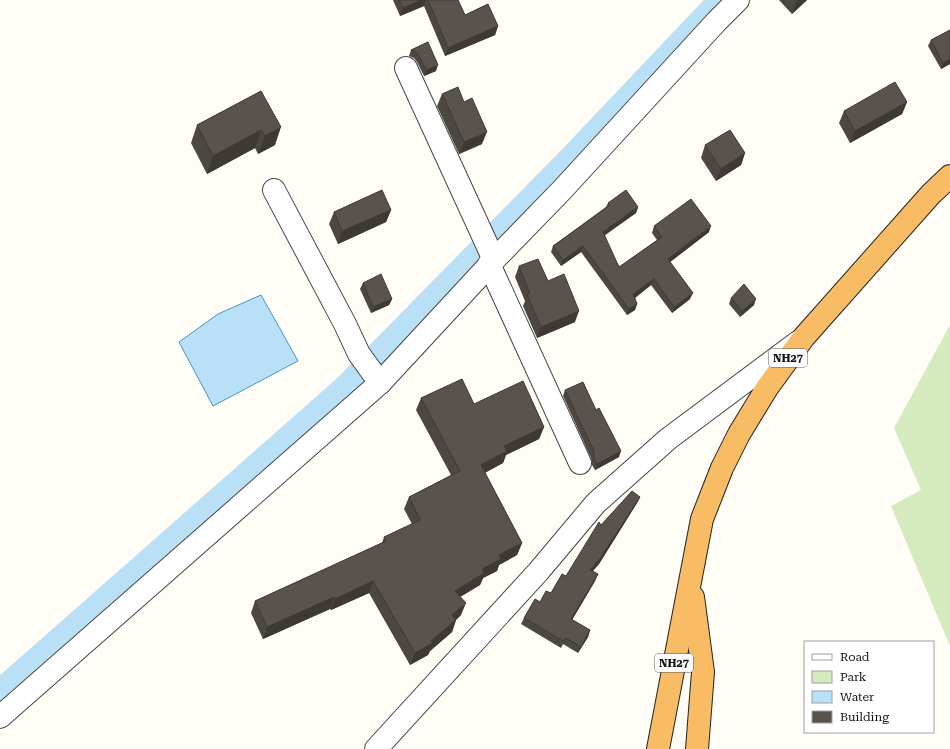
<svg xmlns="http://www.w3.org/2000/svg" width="950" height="749" viewBox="0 0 950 749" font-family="'Roboto Serif',serif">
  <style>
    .green { fill: #d5ebbd }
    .water { fill: #b9e0f7; stroke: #3f96cf }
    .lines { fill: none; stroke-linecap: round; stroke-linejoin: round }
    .canal { stroke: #b9e0f7; stroke-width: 25 }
    .minor-casing { stroke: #444; stroke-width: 24 }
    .tertiary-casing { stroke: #444; stroke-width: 24 }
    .trunk-casing { stroke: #222; stroke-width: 24 }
    .minor { stroke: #fff; stroke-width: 22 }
    .tertiary { stroke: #fff; stroke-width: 22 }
    .trunk { stroke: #f7bc64; stroke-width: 22 }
    .wall { fill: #4d4742 }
    .shaded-wall { fill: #3f3936 }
    .building { fill: #5a524d; stroke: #3f3936 }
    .labels { text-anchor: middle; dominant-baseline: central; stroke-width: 4; stroke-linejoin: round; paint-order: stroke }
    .shield { fill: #fff; stroke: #585858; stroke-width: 1 }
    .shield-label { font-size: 11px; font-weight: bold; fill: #111 }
  </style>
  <rect width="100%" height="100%" fill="#fffdf5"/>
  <path class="green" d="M950,325v321l-59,-140 30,-16 -27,-62z"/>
  <path class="water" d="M261,295l37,66 -85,45 -34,-64 39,-28z"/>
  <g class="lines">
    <path class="canal" d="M0,692l345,-304 228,-232 148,-156"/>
    <defs>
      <g id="minor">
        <path d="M406,68l88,192"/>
        <path d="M274,190l71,134 14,30 21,29"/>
        <path d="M489,264l91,199"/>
        <path d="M0,717l380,-334 114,-123 68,-70 155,-169 21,-21"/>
      </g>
      <path id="tertiary" d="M376,749l162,-177 58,-69 72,-64 130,-97"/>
      <g id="trunk">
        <path d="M693,597l10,75 -6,77"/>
        <path d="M658,749l44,-230 20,-51 17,-34 28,-46 37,-51 127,-143 19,-18"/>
      </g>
    </defs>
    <use href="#minor" class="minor-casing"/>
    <use href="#tertiary" class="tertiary-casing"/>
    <use href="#trunk" class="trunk-casing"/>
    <use href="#minor" class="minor"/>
    <use href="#tertiary" class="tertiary"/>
    <use href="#trunk" class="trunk"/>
  </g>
  <g class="wall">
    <path d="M393,0h65l7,15 33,11 -3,9 -50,21 -21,-50 -24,10z"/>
    <path d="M779,0h28l-15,14z"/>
    <path d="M950,30v34l-9,5 -13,-23 3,-6z"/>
    <path d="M428,42l8,29 -12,5 -7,-14 -3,-4 -5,-2 2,-6z"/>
    <path d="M261,91l14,54 -17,9 -3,-6 -48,26 -16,-31 6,-18z"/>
    <path d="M442,94l40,50 -23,10 -22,-48z"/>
    <path d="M907,102l-5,12 -52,29 -11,-20 5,-12z"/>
    <path d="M705,145l40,8 -4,12 -25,16 -15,-23z"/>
    <path d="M608,203l30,4 -2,6 -32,23 15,31 38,-27 -5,-7 2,-7 55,6 -39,30 20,37 -18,14 -21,-28 -16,13 2,6 -2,6 -8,5 -46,-63 -20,14 -10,-14 2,-6 53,-39z"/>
    <path d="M391,210l-5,12 -48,22 -9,-20 5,-12z"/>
    <path d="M519,266l29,15 27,41 -38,16 -14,-32 2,-5 -10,-24z"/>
    <path d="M363,283l29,16 -3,6 -18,8 -11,-24z"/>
    <path d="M731,298l23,7 -14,12 -11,-13z"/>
    <path d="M565,390l31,20 23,47 -24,13 -3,-5 -1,-7 -28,-62z"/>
    <path d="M421,398l53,6 70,23 -5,12 -33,16 -3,8 -18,10 37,70 -5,12 -18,10 -2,6 -14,7 -3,7 -20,12 1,18 -5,5 -4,12 -22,19 -2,4 -18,10 -41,-72 -38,17 -1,-1 -67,30 -12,-26 4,-12 127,-58 2,-6 28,-13 -8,-15 5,-12 42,-22 -35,-65z"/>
    <path d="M640,497l-3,6 -38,61 -6,7 5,3 -3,7 -23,39 18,10 -2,7 -10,16 -15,-9 -2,4 -40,-24 3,-6 27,-25 15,-17 35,-51z"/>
  </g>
  <g class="shaded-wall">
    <path d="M421,0h5l-2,6 -24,10 3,-8z"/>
    <path d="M798,0h9l-15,14 4,-12z"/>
    <path d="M498,26l-3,9 -50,21 3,-8z"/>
    <path d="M950,59v5l-9,5 2,-6z"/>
    <path d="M438,65l-2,6 -12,5 2,-6z"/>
    <path d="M907,102l-5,12 -52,29 5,-12z"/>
    <path d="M281,127l-6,18 -17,9 7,-18z"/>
    <path d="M261,130l-6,18 -48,26 6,-18z"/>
    <path d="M487,132l-5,12 -23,10 5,-12z"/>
    <path d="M745,153l-4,12 -25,16 5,-12z"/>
    <path d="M638,207l-2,6 -36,25 3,-6z"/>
    <path d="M391,210l-5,12 -48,22 4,-13z"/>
    <path d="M711,226l-2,6 -44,34 3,-7z"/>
    <path d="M583,246l-2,6 -20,14 2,-6z"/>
    <path d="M654,279l-3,6 -20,16 2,-7z"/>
    <path d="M693,293l-3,6 -18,14 2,-6z"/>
    <path d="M392,299l-3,6 -18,8 2,-6z"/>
    <path d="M756,299l-2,6 -14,12 2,-6z"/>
    <path d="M637,304l-2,6 -8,5 2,-6z"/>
    <path d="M579,311l-4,11 -38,16 4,-11z"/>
    <path d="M544,427l-5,12 -33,16 -3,8 -27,14 5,-12 23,-19z"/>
    <path d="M621,451l-2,6 -24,13 2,-6z"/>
    <path d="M640,497l-3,6 -38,61 -11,12 2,-6z"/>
    <path d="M522,543l-5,12 -18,10 -2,6 -14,7 -3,7 -30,18 5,-12 44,-36z"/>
    <path d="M598,574l-3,7 -26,44 2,-6z"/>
    <path d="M373,581l-4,12 -38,17 4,-11z"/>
    <path d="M334,597l-4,12 -67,30 4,-12z"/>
    <path d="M466,603l-5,12 -13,12 4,-12z"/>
    <path d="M456,620l-4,12 -22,19 -2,4 -18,10 5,-12 16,-12z"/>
    <path d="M590,630l-2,7 -10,16 3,-6z"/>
  </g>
  <g class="building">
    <path d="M399,0h22l-18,8z"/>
    <path d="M428,0h30l7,15 23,-11 10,22 -50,22z"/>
    <path d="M950,30v29l-7,4 -12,-23z"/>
    <path d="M428,42l10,23 -12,5 -7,-14 -3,-4 -5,-2z"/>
    <path d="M895,82l12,20 -52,29 -11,-20z"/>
    <path d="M458,87l6,15 8,-4 15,34 -23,10 -22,-48z"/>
    <path d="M261,91l20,36 -16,9 -4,-6 -48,26 -16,-31z"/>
    <path d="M730,130l15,23 -24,16 -16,-24z"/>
    <path d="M382,190l9,20 -49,21 -8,-19z"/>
    <path d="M626,190l12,17 -35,25 16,35 43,-30 -8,-11 37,-27 20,27 -43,33 25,34 -19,14 -20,-28 -21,15 4,10 -8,5 -46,-63 -20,14 -10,-14 57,-41 -2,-2z"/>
    <path d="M538,259l10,22 16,-7 15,37 -38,16 -14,-32 3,-1 -11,-28z"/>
    <path d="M381,274l11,25 -19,8 -10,-24z"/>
    <path d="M744,284l12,15 -14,12 -11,-13z"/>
    <path d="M462,379l12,25 49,-23 21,46 -40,19 3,5 -26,14 41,78 -23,12 2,4 -19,10 2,4 -29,18 11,12 -14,12 4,5 -25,21 2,2 -18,10 -42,-72 -38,18 -1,-2 -67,30 -12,-26 131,-60 -2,-4 36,-17 -11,-23 51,-26 -39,-73z"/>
    <path d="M583,382l13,28 3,-2 22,43 -24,13 -3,-5v-8l-29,-61z"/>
    <path d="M632,491l8,6 -39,60 -11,13 8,4 -27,45 19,11 -9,17 -15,-9 -3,3 -39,-23 11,-19 5,3 6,-11 5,2 11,-19 4,2 33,-54 2,3z"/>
  </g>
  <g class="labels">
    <g class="shield">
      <rect x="769" y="349" width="38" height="18" rx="3"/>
      <rect x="655" y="654" width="38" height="18" rx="3"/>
    </g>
    <g class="shield-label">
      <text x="788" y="358">NH27</text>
      <text x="674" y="663">NH27</text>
    </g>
  </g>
  <rect x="804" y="641" width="130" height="92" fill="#ffffff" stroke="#a0a0a0"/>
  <rect x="812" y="654" width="20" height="6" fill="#ffffff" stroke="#a0a0a0"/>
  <text x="840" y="661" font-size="12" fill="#111111">Road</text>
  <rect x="812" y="671" width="20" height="12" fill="#d5ebbd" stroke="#a0a0a0"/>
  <text x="840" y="681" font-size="12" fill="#111111">Park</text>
  <rect x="812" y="691" width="20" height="12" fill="#b9e0f7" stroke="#a0a0a0"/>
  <text x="840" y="701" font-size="12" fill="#111111">Water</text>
  <rect x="812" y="711" width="20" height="12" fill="#5a524d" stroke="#a0a0a0"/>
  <text x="840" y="721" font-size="12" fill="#111111">Building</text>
</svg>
